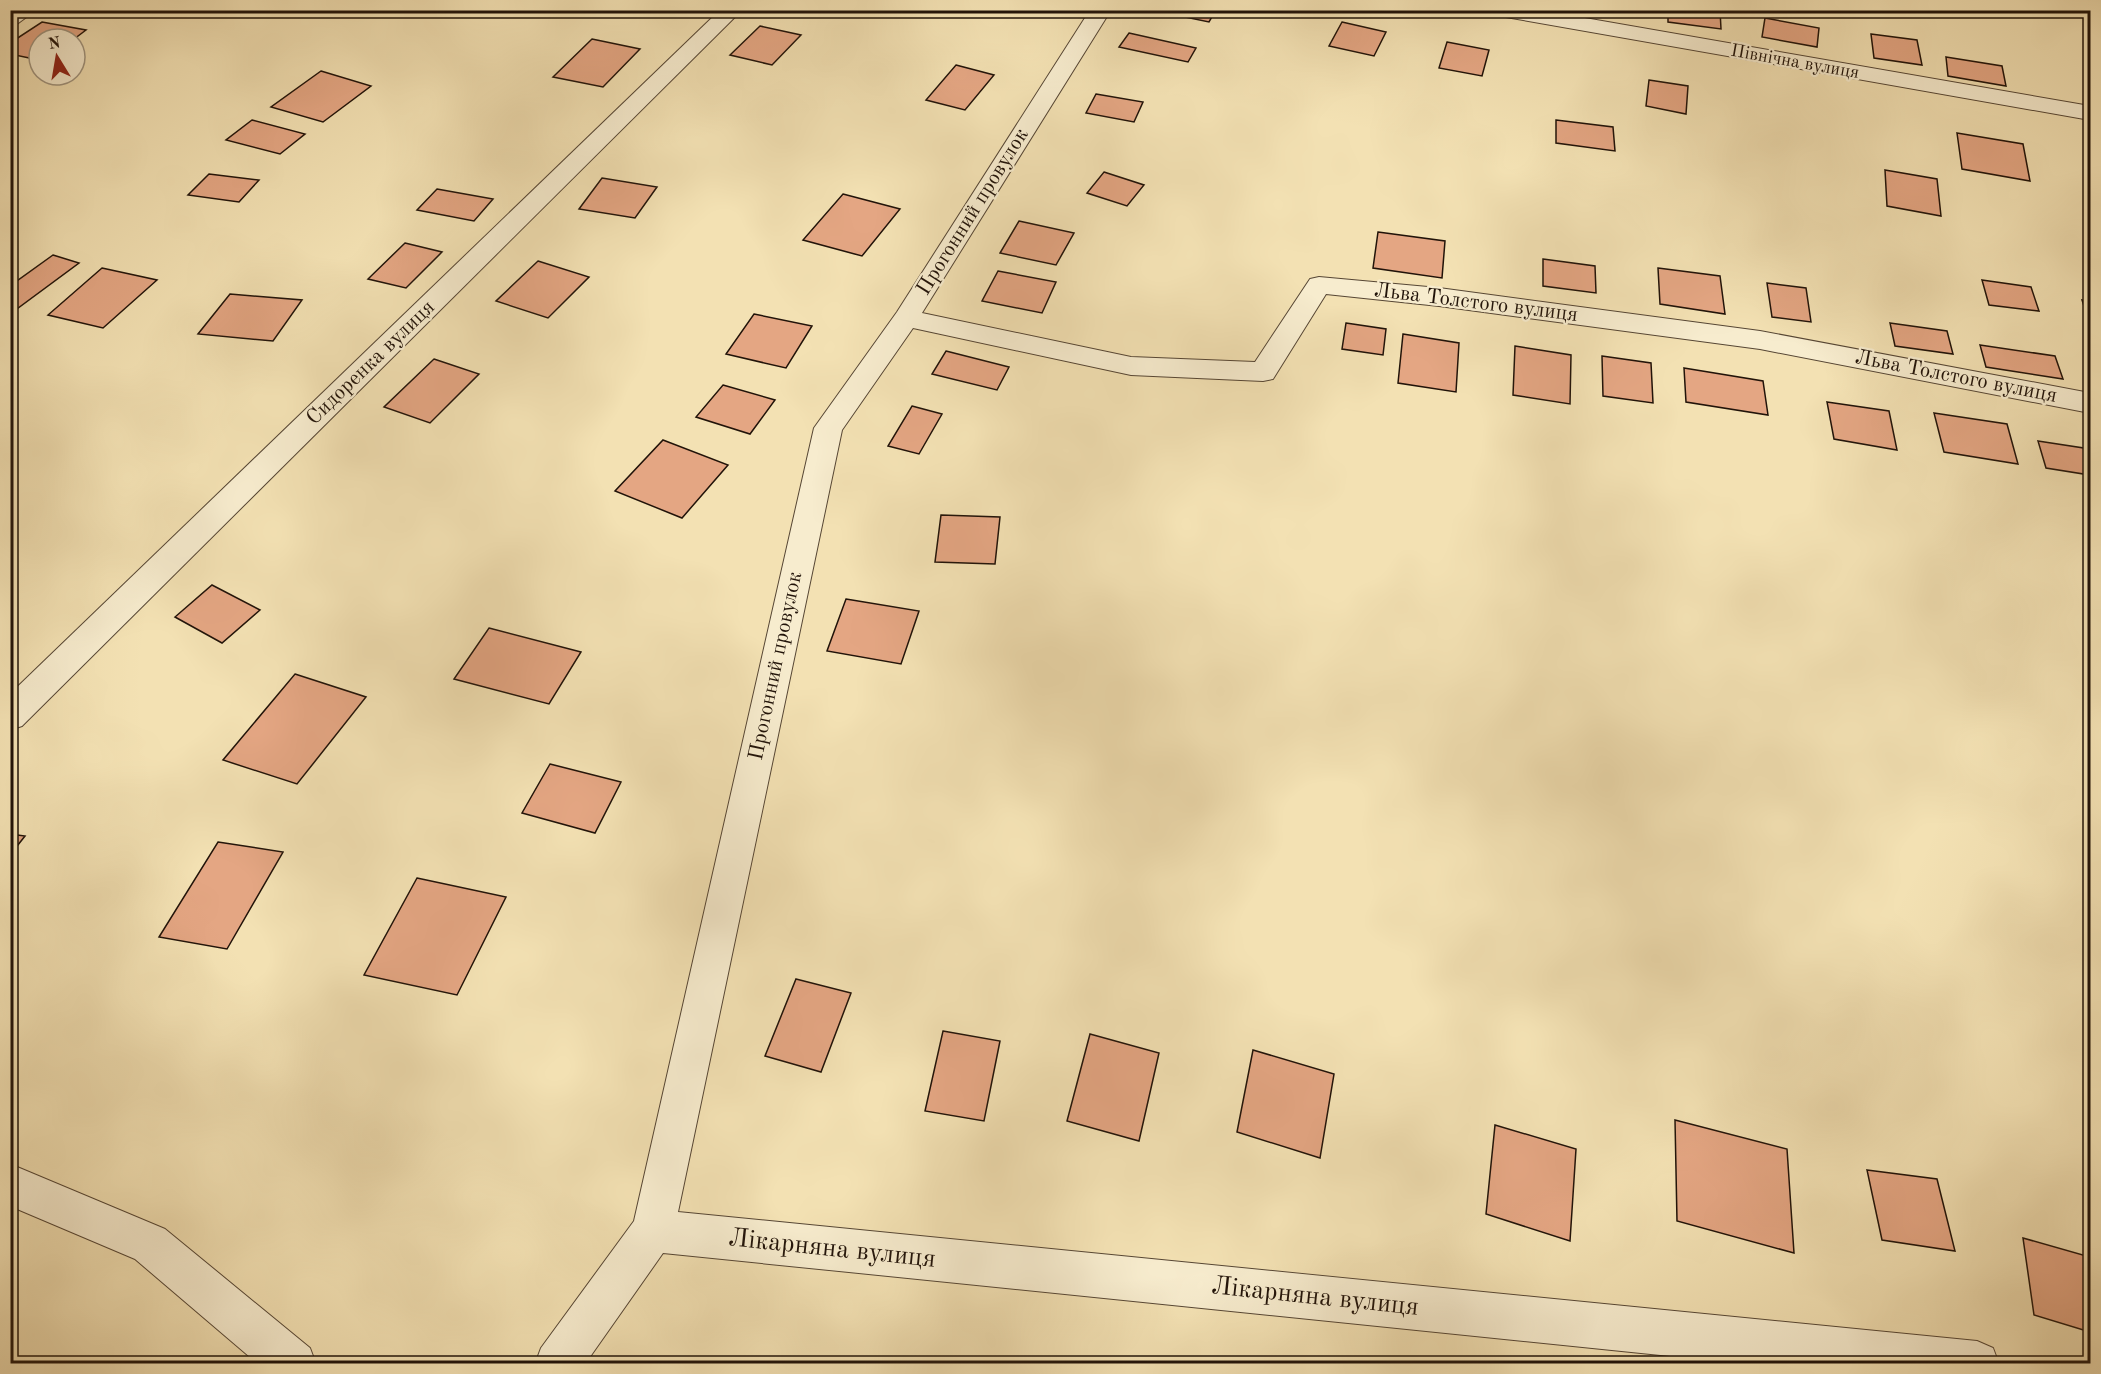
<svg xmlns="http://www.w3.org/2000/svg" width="2101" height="1374" viewBox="0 0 2101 1374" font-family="'Old Standard TT',serif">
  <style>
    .building { fill: #e4a683; stroke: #211309; stroke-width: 1.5 }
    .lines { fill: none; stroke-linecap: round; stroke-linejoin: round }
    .minor-casing { stroke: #564634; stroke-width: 2 }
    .minor { fill: #f7ecce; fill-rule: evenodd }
    .labels { text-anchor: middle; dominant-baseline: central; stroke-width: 4.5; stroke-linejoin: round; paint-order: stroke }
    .far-street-label { font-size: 18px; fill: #211309; stroke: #f7ecce }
    .street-label { font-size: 21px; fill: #211309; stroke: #f7ecce }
    .near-street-label { font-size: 26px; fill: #211309; stroke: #f7ecce }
  </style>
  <rect width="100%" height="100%" fill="#f3e1b3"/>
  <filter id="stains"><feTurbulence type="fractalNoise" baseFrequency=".00333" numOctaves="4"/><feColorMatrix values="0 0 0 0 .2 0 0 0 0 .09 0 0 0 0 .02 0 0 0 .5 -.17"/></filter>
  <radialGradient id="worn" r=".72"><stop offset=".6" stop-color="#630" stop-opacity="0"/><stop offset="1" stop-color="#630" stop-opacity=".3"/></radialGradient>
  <g class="building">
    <path d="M1151,10h65l-7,12z"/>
    <path d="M1668,10h52l1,19 -53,-7z"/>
    <path d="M1765,18l54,10 -2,19 -55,-10z"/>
    <path d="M42,22l44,8 -12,9h-35v21l-29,-6v-11z"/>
    <path d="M1342,22l44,10 -12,24 -45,-10z"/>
    <path d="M760,26l41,9 -29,30 -42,-10z"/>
    <path d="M1129,33l67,15 -8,14 -69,-15z"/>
    <path d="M1871,34l46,6 5,25 -48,-7z"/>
    <path d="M592,39l48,10 -37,38 -50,-10z"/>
    <path d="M1447,42l42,8 -7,26 -43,-8z"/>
    <path d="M1946,57l56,9 4,20 -58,-10z"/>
    <path d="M956,65l38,10 -29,35 -39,-10z"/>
    <path d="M321,71l50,15 -48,36 -52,-15z"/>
    <path d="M1649,80l39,6 -2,28 -40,-8z"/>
    <path d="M1096,94l47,8 -9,20 -48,-9z"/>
    <path d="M252,120l53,14 -25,20 -54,-14z"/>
    <path d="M1556,120l57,7 2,24 -59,-8z"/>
    <path d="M1957,133l66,11 7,37 -68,-12z"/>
    <path d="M1885,170l52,9 4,37 -54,-10z"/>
    <path d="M1104,172l40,13 -17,21 -40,-13z"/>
    <path d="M209,174l50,6 -20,22 -51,-7z"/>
    <path d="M602,178l55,9 -22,31 -56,-9z"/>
    <path d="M437,189l56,10 -19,22 -57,-11z"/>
    <path d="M843,194l57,15 -38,47 -59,-16z"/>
    <path d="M1019,221l55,12 -18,32 -56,-12z"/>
    <path d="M1378,232l67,9 -3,37 -69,-10z"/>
    <path d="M405,243l37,9 -36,36 -38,-9z"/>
    <path d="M53,255l26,8 -69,51v-28z"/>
    <path d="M1543,259l52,7 1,27 -53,-7z"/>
    <path d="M538,261l51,16 -41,41 -52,-17z"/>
    <path d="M102,268l55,12 -54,48 -55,-13z"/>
    <path d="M1658,268l62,8 5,38 -65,-10z"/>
    <path d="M998,271l58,11 -14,31 -60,-12z"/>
    <path d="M1982,280l49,7 8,24 -50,-6z"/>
    <path d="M1767,283l39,5 5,34 -39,-5z"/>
    <path d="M230,294l72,6 -29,41 -75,-7z"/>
    <path d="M2082,300l8,1v24z"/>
    <path d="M754,314l58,12 -26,42 -60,-14z"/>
    <path d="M1346,323l40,6 -3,26 -41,-6z"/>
    <path d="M1890,323l57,8 6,23 -58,-8z"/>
    <path d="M1403,334l56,9 -3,49 -58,-9z"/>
    <path d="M1980,345l75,11 8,23 -77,-12z"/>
    <path d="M1515,346l56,9 -1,49 -57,-9z"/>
    <path d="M946,351l63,16 -12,23 -65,-16z"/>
    <path d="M1602,356l49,7 2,40 -50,-7z"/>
    <path d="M434,359l45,15 -49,49 -46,-16z"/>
    <path d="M1684,368l79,13 5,34 -82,-13z"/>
    <path d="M723,385l52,15 -25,34 -54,-17z"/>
    <path d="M1827,402l62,9 8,39 -63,-11z"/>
    <path d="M912,406l30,8 -23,40 -31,-8z"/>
    <path d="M1934,413l73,11 11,40 -74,-12z"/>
    <path d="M663,440l65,25 -46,53 -67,-27z"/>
    <path d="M2038,441l52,8v26l-44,-7z"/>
    <path d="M941,515l59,2 -5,47 -60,-2z"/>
    <path d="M212,585l48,25 -38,33 -47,-26z"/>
    <path d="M846,599l73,12 -18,53 -74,-13z"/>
    <path d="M489,628l92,24 -32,52 -95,-25z"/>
    <path d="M295,674l71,23 -69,87 -74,-24z"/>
    <path d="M550,764l71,18 -26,51 -73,-20z"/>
    <path d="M10,834l15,2 -15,19z"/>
    <path d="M218,842l65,10 -56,97 -68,-12z"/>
    <path d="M417,878l89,19 -49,98 -93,-20z"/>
    <path d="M796,979l55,14 -30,79 -56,-16z"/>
    <path d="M943,1031l57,10 -16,80 -59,-10z"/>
    <path d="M1090,1034l69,19 -20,88 -72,-20z"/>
    <path d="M1253,1050l81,24 -14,84 -83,-26z"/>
    <path d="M1675,1120l112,29 7,104 -117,-32z"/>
    <path d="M1495,1125l81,24 -6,92 -84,-27z"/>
    <path d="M1867,1170l70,9 18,72 -73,-11z"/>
    <path d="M2023,1238l67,19v75l-56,-17z"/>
  </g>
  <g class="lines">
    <defs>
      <g id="minor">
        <path d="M36,10l-19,14 -7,2 1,-16z"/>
        <path d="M720,10h22l-720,716 -12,4v-36z"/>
        <path d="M1090,10h21l-189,303 209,44 124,5 55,-83 9,-2 120,11 321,43 330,62v20l-330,-64 -321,-43 -113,-12 -53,85 -10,2 -132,-6 -218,-47 -71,102 -164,782 1299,129 16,7 6,16h-251l-1085,-111 -78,111h-50l6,-16 93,-127 180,-793 83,-116z"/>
        <path d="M1490,10h49l551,96v14l-590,-104 -7,-2z"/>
        <path d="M10,1164l155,65 145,119 6,16h-58l-123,-105 -125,-53z"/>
      </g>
    </defs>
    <use href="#minor" class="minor-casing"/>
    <use href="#minor" class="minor"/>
  </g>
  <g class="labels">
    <g class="far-street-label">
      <text transform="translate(1795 62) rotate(10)">Північна вулиця</text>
    </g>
    <g class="street-label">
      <text transform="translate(973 212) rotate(-58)">Прогонний провулок</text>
      <text transform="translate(1476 303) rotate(7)">Льва Толстого вулиця</text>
      <text transform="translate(371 363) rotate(-44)">Сидоренка вулиця</text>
      <text transform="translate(1956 377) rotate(11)">Льва Толстого вулиця</text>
      <text transform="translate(776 666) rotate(-78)">Прогонний провулок</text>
    </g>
    <g class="near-street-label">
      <text transform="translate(832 1249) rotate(6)">Лікарняна вулиця</text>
      <text transform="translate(1315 1297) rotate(6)">Лікарняна вулиця</text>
    </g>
  </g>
  <rect width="2101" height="1374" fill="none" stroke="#f3e1b3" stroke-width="36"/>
  <rect x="12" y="12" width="2077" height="1350" fill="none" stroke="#211309" stroke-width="3"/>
  <rect x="18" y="18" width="2065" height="1338" fill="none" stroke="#211309" stroke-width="1.5"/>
  <g transform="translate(57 57) rotate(349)"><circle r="28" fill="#f7ecce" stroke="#a1957f" stroke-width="1.5"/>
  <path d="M0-4.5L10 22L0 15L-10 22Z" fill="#8f2418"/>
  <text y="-9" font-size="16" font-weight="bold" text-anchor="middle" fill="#211309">N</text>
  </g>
  <rect width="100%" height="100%" filter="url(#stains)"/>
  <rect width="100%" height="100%" fill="url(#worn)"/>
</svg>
